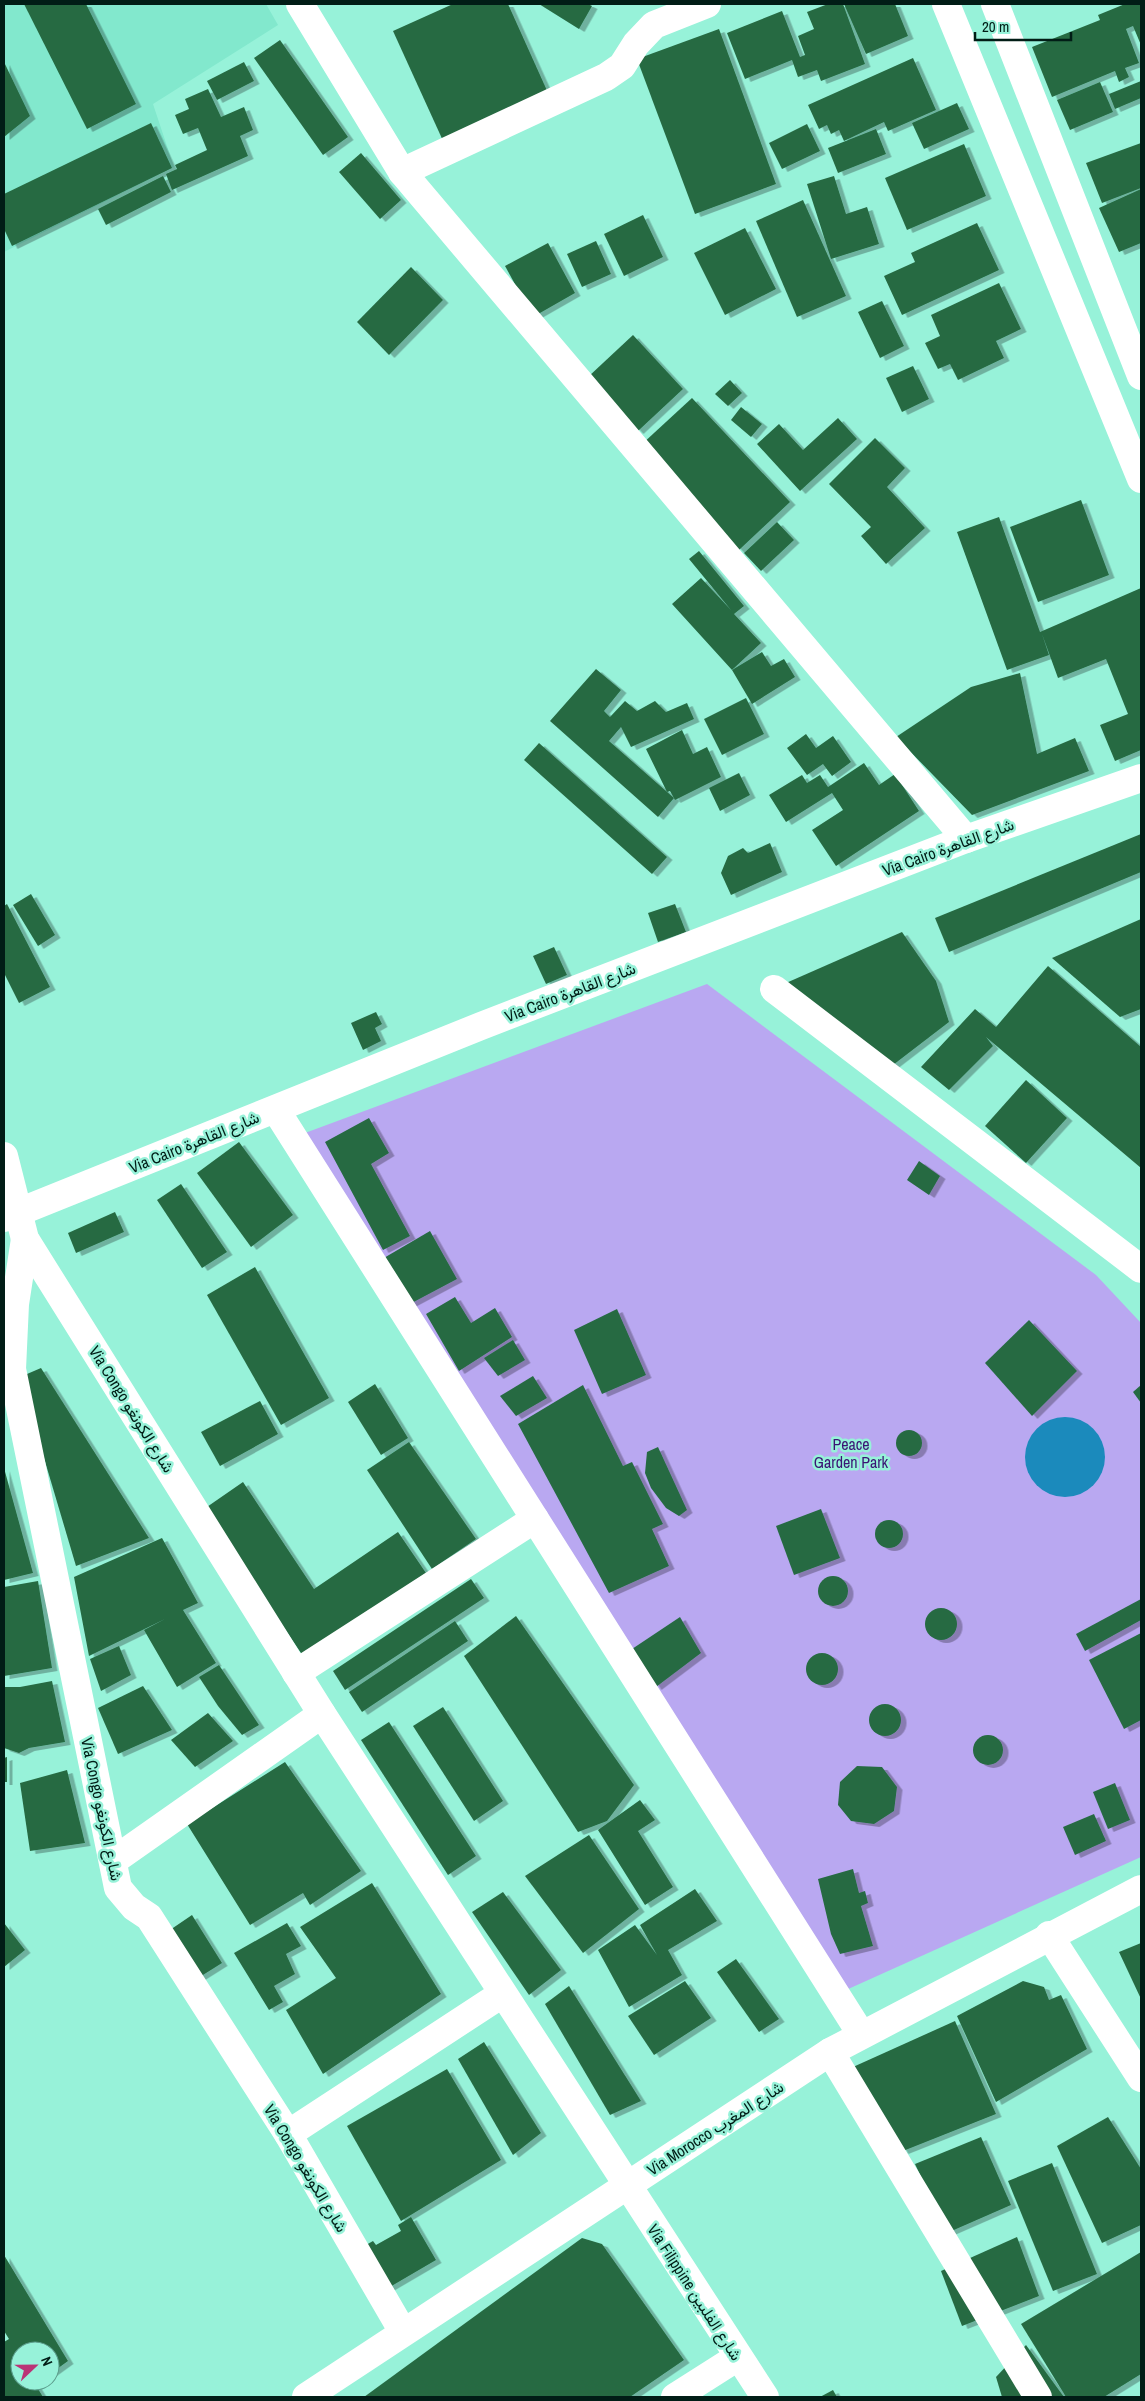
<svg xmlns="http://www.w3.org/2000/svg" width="1145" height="2401" viewBox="0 0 1145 2401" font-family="'Archivo Narrow',Vazirmatn,sans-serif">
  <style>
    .built { fill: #82e8cd }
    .green { fill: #b9a8f1 }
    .water { fill: #1b8abc }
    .building { fill: #266a43; filter: url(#shadow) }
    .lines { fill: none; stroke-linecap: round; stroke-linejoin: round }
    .minor { stroke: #fff; stroke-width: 28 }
    .tertiary { stroke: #fff; stroke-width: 28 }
    .secondary { stroke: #fff; stroke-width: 28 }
    .trunk { stroke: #fff; stroke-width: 28 }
    .labels { text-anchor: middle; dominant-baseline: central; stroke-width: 5; stroke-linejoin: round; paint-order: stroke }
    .street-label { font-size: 16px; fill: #011d16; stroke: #97f2d9 }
    .park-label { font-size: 16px; fill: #3b1474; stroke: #97f2d9 }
  </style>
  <defs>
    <filter id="shadow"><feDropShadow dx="5.5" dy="3" stdDeviation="0" flood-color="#0004"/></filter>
  </defs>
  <rect width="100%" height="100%" fill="#97f2d9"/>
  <path class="built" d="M4,4h262l12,21 -125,79 21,63 -170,85z"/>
  <path class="green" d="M707,984l389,291 45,48v534l-295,133 -541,-857z"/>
  <circle class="water" cx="1065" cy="1457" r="40"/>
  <g class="building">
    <path d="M24,4h62l50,100 -49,25z"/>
    <path d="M453,4h55l41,91 -105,48 -51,-112z"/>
    <path d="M539,4h49l4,2 -13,23z"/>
    <path d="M828,4h15l22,60 -44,17 -4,-11 -19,7 -6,-17 -47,19 -18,-46 55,-22 18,46 5,-2 -7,-19 16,-7 -7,-17z"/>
    <path d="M844,4h51l13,32 -42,18z"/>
    <path d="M1125,4h16v41l-8,-19 -7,3 13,34 -14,5 4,9 -10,5 -4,-11 -63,26 -20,-50 68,-27 -2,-5z"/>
    <path d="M719,29l57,155 -81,30 -58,-155z"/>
    <path d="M280,40l68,97 -25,18 -69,-97z"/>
    <path d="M913,58l23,52 -48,21 -4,-9 -40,19 -5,-11 -8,4 -4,-9 -8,4 -11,-24z"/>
    <path d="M4,62l26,54 -26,21z"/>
    <path d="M244,62l10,19 -37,19 -10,-19z"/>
    <path d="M1141,81v17l-26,11 -6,-15z"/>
    <path d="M1100,82l13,30 -43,18 -13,-30z"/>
    <path d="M208,89l13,28 23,-10 9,23 -13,6 8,20 -76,34 -6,-16 11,-5 -2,-4 32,-15 -9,-22 -15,6 -8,-19 14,-6 -4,-10z"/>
    <path d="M957,103l12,26 -45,20 -12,-26z"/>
    <path d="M151,123l21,45 -160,78 -8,-17v-35z"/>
    <path d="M807,124l13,27 -38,18 -13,-26z"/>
    <path d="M876,129l10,25 -48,19 -10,-25z"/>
    <path d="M1141,143v45l-39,15 -16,-40z"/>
    <path d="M964,144l22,52 -79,34 -22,-52z"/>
    <path d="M361,153l40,47 -21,19 -41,-47z"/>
    <path d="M163,176l8,16 -65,33 -8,-16z"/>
    <path d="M834,176l12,38 21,-7 12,37 -48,15 -24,-75z"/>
    <path d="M1141,189v54l-22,9 -20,-44z"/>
    <path d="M803,200l43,96 -49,21 -41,-96z"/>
    <path d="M643,215l20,42 -39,19 -20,-42z"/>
    <path d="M977,223l22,47 -97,45 -18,-39 31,-14 -4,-9z"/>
    <path d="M745,228l31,61 -51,26 -31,-62z"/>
    <path d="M596,241l15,33 -29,13 -15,-33z"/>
    <path d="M548,243l27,50 -42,24 -28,-51z"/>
    <path d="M411,267l32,33 -54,55 -32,-33z"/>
    <path d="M999,283l22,46 -25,12 8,17 -46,22 -8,-16 -12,5 -13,-26 15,-7 -9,-21z"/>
    <path d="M882,301l22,45 -24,12 -22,-46z"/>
    <path d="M633,335l50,54 -45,42 -50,-54z"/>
    <path d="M913,366l16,33 -27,13 -16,-34z"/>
    <path d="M730,380l12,13 -14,13 -13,-12z"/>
    <path d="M692,398l98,104 -51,48 -98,-105z"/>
    <path d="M741,407l21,17 -11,13 -20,-17z"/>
    <path d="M838,418l19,21 -57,52 -43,-47 22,-20 24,26z"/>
    <path d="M875,438l30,30 -18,19 38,41 -39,36 -25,-28 10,-9 -42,-43z"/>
    <path d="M1081,500l28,75 -71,27 -28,-75z"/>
    <path d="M999,517l41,115 101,-44v162l-26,11 -15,-36 28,-11 -22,-55 -48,19 -16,-44 7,21 -42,15 -50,-138z"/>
    <path d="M777,522l17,18 -33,31 -17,-18z"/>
    <path d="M699,551l45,55 -10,8 27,29 -29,27 -60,-66 29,-26 30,32 -42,-51z"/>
    <path d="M762,652l9,14 13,-7 11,18 -43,27 -20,-34z"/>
    <path d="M596,669l25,21 -17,21 6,6 15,-16 12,10 18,-10 11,11 21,-9 7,16 -63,28 -10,-20 -12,14 65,57 -16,19 -108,-96z"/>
    <path d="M1020,673l17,81 38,-16 14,33 -117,44 -76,-78 75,-50z"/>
    <path d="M746,698l18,36 -42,21 -18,-36z"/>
    <path d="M682,730l11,24 14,-7 14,30 -46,23 -5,-9 -3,1 -21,-43z"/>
    <path d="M806,734l10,14 17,-12 18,26 -19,14 -9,-12 -16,11 -20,-27z"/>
    <path d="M539,743l128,114 -15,17 -128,-114z"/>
    <path d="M864,763l15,22 16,-11 24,37 -83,55 -24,-36 31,-20 -11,-17 -46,29 -17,-27 33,-20 5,8 13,-8 8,12z"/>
    <path d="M739,773l11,22 -30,16 -11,-23z"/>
    <path d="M1141,834v38l-192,80 -14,-34z"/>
    <path d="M770,843l12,29 -51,23 -10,-22 7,-17 15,-8 5,5z"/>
    <path d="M31,894l24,41 -17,11 -25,-41z"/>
    <path d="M7,904l43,83 -31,16 -15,-30v-67z"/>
    <path d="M675,904l11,28 -28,10 -10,-29z"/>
    <path d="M1141,919v90l-21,8 -68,-59z"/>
    <path d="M902,932l34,49 13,41 -56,43 -107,-82z"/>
    <path d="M554,947l13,28 -21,9 -13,-28z"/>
    <path d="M1048,966l93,81v121l-155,-131 7,9 -44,44 -28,-23 54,-58 21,18z"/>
    <path d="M376,1012l6,12 -7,4 6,13 -18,9 -12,-27z"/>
    <path d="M1026,1080l41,38 -41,45 -41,-37z"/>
    <path d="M369,1118l20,35 -18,11 39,72 -27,14 -58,-108z"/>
    <path d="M239,1142l54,73 -42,32 -54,-74z"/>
    <path d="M919,1161l21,15 -11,19 -22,-15z"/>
    <path d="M181,1184l46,68 -25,16 -45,-68z"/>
    <path d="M115,1212l9,20 -48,21 -8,-20z"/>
    <path d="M430,1231l27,48 -49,26 -31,-43z"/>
    <path d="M255,1267l74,131 -48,27 -74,-130z"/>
    <path d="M455,1297l16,26 24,-15 17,29 -53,34 -33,-57z"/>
    <path d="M617,1309l29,66 -44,19 -28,-64z"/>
    <path d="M1029,1320l48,51 -45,45 -47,-53z"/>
    <path d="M513,1340l12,20 -27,16 -14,-18z"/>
    <path d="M41,1368l108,170 -73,28 -56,-189z"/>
    <path d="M533,1376l14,22 -31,18 -16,-20z"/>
    <path d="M375,1384l33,54 -27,17 -33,-53z"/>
    <path d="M583,1385l40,81 9,-4 31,62 -11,5 17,37 -60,27 -91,-169z"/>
    <path d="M1141,1385v18l-8,-11z"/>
    <path d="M260,1401l18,33 -58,32 -19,-34z"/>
    <circle cx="909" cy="1443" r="13"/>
    <path d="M409,1442l67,97 -44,30 -65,-99z"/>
    <path d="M658,1447l29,63 -8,6 -13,-8 -15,-20 -6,-15 2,-21z"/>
    <path d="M4,1468l29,105 -29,7z"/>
    <path d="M243,1482l71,107 84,-57 28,41 -123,83 -99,-147z"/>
    <path d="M821,1509l19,49 -46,17 -18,-49z"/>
    <circle cx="889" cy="1534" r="14"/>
    <path d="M162,1538l36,65 -15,7 33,53 -39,24 -33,-57 21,-11 -76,37 -15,-79z"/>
    <circle cx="833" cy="1591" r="15"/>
    <path d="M471,1579l13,19 -139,92 -12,-19z"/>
    <path d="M38,1581l14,87 -48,8v-89z"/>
    <path d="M1141,1599v21l-56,31 -9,-17z"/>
    <circle cx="941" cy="1624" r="16"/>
    <path d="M516,1616l118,169 -27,36 -29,11 -114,-176z"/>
    <path d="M680,1617l21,36 -45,34 -24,-38z"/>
    <path d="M455,1621l13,20 -106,71 -13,-20z"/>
    <path d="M1141,1633v87l-17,9 -35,-69z"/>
    <path d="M119,1646l12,29 -30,16 -11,-32z"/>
    <circle cx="822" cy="1669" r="16"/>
    <path d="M219,1665l40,60 -17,10 -24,-29 -19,-29z"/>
    <path d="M52,1681l13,61 -36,6 -10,5 -15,-5v-61h16z"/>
    <path d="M143,1686l29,44 -54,24 -20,-46z"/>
    <circle cx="885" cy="1720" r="16"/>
    <path d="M443,1707l60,94 -29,20 -61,-95z"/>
    <path d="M208,1713l25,28 -38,26 -24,-27z"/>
    <path d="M389,1722l87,134 -28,19 -87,-135z"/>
    <circle cx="988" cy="1750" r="15"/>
    <path d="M7,1757v25h-3v-24z"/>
    <path d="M285,1762l76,109 -51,34 -7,-12 -53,32 -63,-101z"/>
    <path d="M857,1766l25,1 15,20 -3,24 -20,13 -23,-3 -13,-16 2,-23z"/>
    <path d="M67,1770l18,73 -55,8 -10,-68z"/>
    <path d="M1115,1783l15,37 -22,9 -15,-37z"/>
    <path d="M640,1800l15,20 -17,11 35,56 -28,18 -47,-75z"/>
    <path d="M1094,1814l12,27 -31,14 -12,-28z"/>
    <path d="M589,1835l50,74 -56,44 -58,-77z"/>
    <path d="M853,1869l6,24 6,-2 3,12 -7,3 12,40 -33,8 -9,-20 -13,-55z"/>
    <path d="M372,1883l69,111 -118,80 -37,-64 50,-32 -36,-51z"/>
    <path d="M695,1889l22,32 -49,29 14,25 -53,32 -31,-57 37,-25 22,30 -17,-30z"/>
    <path d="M503,1892l58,78 -32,25 -57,-83z"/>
    <path d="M192,1915l30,48 -27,17 -28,-48z"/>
    <path d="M4,1923l21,27 -21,17z"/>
    <path d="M287,1923l14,23 -15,8 9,20 -21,12 9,16 -14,8 -35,-57z"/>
    <path d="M1141,1943v56l-22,-47z"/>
    <path d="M736,1959l43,60 -20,13 -42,-60z"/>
    <path d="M685,1981l26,37 -57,37 -26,-39z"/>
    <path d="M1023,1981l21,6 5,13 12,-5 26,54 -91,53 -39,-86z"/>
    <path d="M569,1986l72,115 -31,14 -65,-111z"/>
    <path d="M955,2021l41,93 -93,37 -50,-84z"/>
    <path d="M484,2042l57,91 -28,22 -55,-96z"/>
    <path d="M447,2069l54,91 -100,61 -54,-95z"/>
    <path d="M1108,2117l33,52v56l-39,18 -45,-97z"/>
    <path d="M981,2137l30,68 -64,28 -32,-69z"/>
    <path d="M1052,2163l45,111 -44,17 -45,-110z"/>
    <path d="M411,2217l25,43 -53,31 -24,-42 14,-8 3,4 25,-14 -3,-6z"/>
    <path d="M1017,2237l22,59 -77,30 -21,-55z"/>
    <path d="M582,2238l20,6 82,116 -54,37h-266z"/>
    <path d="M1141,2252v122l-37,23h-38l-45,-73z"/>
    <path d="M4,2255l64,106 -18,13v-23h-30v30h20l-5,3 8,13h-39v-55l5,-3 -5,-8z"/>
    <path d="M1026,2345l38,52h-62l-6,-20z"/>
    <path d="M833,2390l4,7h-17z"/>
  </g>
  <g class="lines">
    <g class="minor">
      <path d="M300,4l102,168 564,667"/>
      <path d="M402,172l204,-95 16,-11 14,-22 18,-19 53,-21"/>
      <path d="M774,989l367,280"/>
      <path d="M276,1110l585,924"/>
      <path d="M25,1239l-10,65 -3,65 106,519 16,19 15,10 139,217 115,198"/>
      <path d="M296,1673l239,-154"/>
      <path d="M113,1861l209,-147"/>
      <path d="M1049,1935l92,143"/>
      <path d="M830,2052l208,345"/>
      <path d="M288,2134l214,-140"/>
      <path d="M306,2397l524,-345 311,-163"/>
      <path d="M675,2397l63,-40"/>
    </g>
    <path class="tertiary" d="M4,1218l477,-192 485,-187 175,-61"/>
    <path class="secondary" d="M4,1156l21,83 297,475 443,683"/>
    <g class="trunk">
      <path d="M946,4l195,475"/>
      <path d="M995,4l146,372"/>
    </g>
  </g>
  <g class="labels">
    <g class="street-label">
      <text transform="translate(948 847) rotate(-20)">Via Cairo شارع القاهرة</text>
      <text transform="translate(570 992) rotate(-21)">Via Cairo شارع القاهرة</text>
      <text transform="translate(194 1142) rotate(-22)">Via Cairo شارع القاهرة</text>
      <text transform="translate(132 1409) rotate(58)">Via Congo شارع الكونغو</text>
      <text transform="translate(102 1809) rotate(78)">Via Congo شارع الكونغو</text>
      <text transform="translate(715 2128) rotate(-33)">Via Morocco شارع المغرب</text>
      <text transform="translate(306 2168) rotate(59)">Via Congo شارع الكونغو</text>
      <text transform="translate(695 2292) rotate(57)">Via Filippine شارع الفلبين</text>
    </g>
    <g class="park-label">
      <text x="851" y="1444">Peace<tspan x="851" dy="18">Garden Park</tspan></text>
    </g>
  </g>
  <rect width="1145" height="2401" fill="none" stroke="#011d16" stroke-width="10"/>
  <g transform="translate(35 2366) rotate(68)"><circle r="24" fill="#97f2d9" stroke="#5b9d8b"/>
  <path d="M0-4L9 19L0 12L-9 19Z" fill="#ba3476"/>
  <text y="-8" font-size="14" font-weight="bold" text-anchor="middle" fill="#011d16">N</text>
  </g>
  <path d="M975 32v8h96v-8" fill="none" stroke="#011d16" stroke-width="2.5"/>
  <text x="982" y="32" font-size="15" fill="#011d16" stroke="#97f2d9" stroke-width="4" paint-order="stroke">20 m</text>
</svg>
